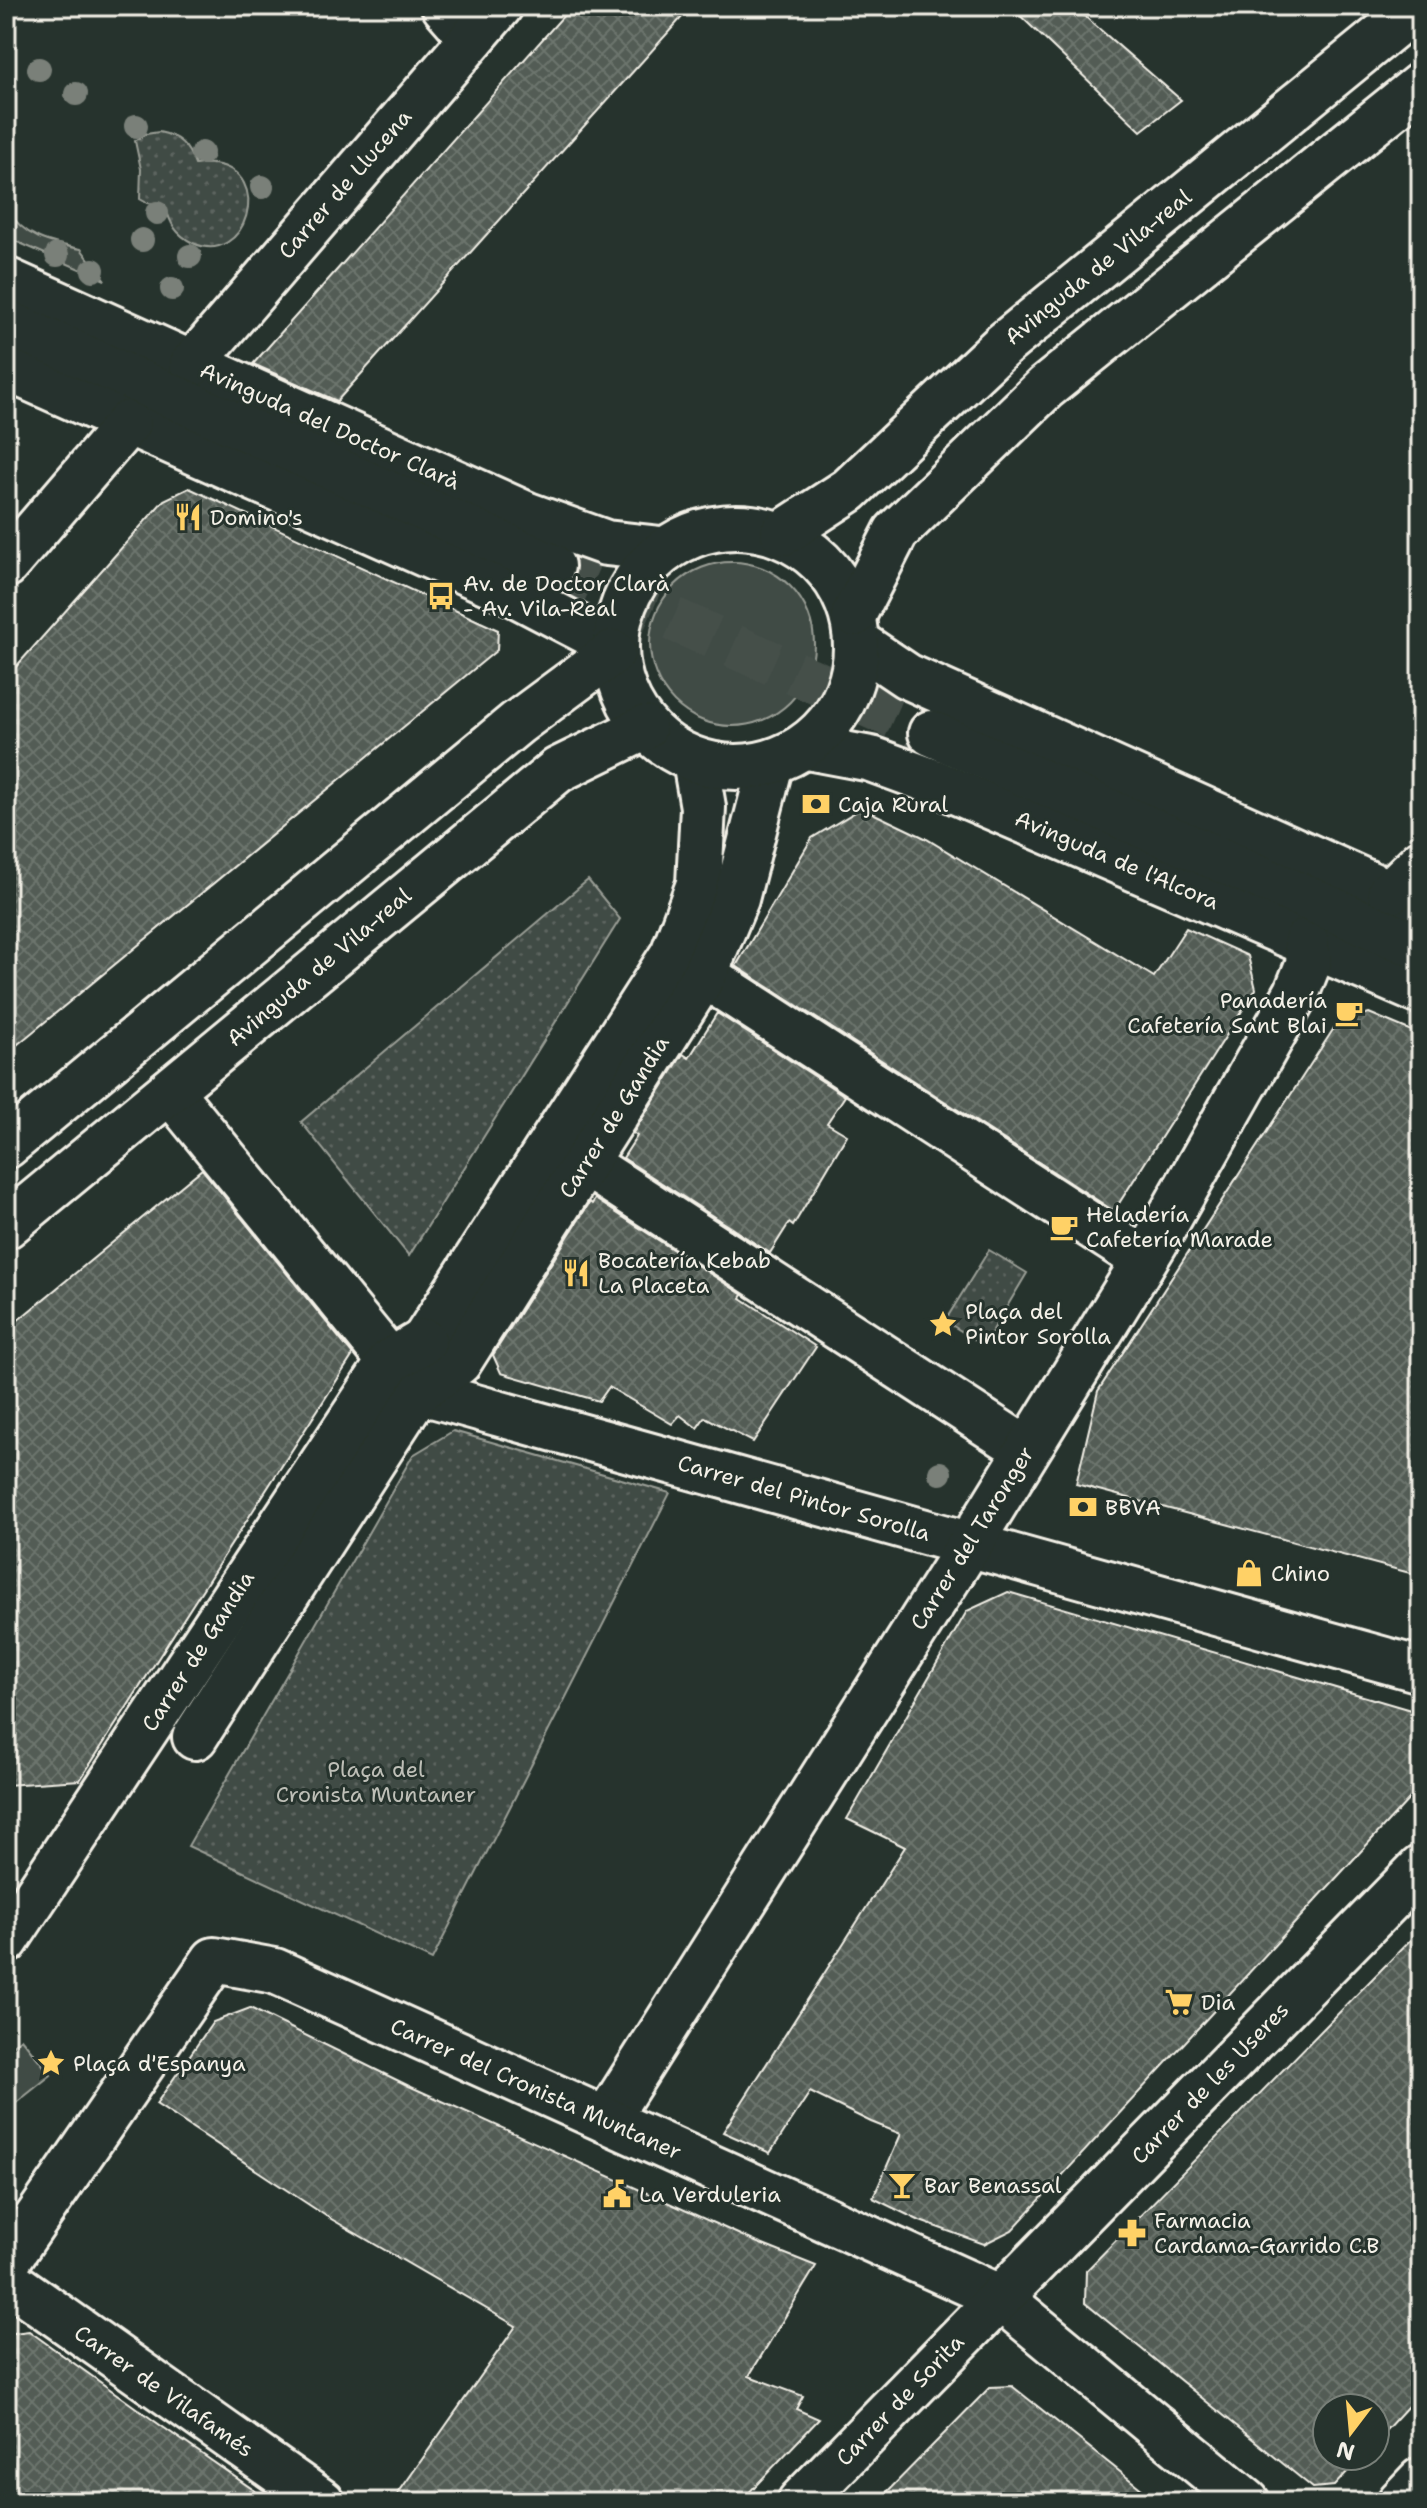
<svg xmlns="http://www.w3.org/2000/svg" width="1427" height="2508" viewBox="0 0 1427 2508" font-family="'Shantell Sans',sans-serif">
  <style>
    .green { fill: #414b45; stroke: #9a9e96; stroke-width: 2 }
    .park { fill: url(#park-dots); stroke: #9a9e96; stroke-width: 2 }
    .building { fill: url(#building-cross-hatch); stroke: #f4f1e8; stroke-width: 2 }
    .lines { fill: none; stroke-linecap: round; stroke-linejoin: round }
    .major-tunnel { stroke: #455049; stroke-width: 44; stroke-dasharray: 44 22; stroke-linecap: butt }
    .minor-casing { stroke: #f4f1e8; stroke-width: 50 }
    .major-casing { stroke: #f4f1e8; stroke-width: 50 }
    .minor { stroke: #26332d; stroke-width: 44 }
    .major { stroke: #26332d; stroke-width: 44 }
    .tree { fill: #7a8079 }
    .labels { text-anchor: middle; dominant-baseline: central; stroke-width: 6; stroke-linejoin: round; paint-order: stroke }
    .street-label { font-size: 22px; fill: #f4f1e8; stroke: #26332d }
    .poi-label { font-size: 22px; fill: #f4f1e8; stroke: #26332d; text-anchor: start }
    .park-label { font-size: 22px; fill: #bebfb7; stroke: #26332d }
  </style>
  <defs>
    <pattern id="park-dots" width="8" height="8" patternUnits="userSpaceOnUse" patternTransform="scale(2)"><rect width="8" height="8" fill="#414b45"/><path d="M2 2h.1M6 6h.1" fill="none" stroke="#5d6560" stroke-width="1.8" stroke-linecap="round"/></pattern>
    <pattern id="building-cross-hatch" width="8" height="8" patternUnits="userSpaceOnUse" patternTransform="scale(2)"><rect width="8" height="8" fill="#525c55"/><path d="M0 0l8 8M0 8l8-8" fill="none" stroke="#6c746d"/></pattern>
  </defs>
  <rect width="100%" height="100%" fill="#26332d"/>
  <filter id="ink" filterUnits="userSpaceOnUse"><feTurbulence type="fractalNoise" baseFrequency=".0125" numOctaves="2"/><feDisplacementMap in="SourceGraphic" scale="16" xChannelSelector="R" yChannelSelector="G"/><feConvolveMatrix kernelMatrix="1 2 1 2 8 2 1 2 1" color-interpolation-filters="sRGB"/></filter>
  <g filter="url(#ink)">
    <g class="green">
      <path d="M6,208c18,30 43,35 75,41l24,31 -99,-43z"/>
      <circle cx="732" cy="644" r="82"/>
      <path d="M21,2038l30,37 -45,36v-60z"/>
    </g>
    <g class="park">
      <path d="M159,132c20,4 29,13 36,33 6,-1 13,-2 19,-1 61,8 32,104 -21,79 -18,-9 -23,-20 -28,-38l-18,-2 -7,-4 1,-30 -6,-28 11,-7z"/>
      <path d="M588,880l32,39 -211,337 -108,-134z"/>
      <path d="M989,1250l38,23 -43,72 -39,-24z"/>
      <path d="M453,1431l217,62 -238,467 -244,-114 225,-391z"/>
    </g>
    <g class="building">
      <path d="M572,6h120l-355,395 -84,-37z"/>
      <path d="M1010,6h63l108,94 -40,31z"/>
      <path d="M189,488l309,142 -1,20 -491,404v-376l158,-178z"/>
      <path d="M862,808l63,30 229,139 32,-49 62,28 8,33 -142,222 -378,-245 76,-128z"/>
      <path d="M717,1013l128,83 -18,27 20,12 -54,91 -4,-3 -19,30 -147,-95 14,-22 -4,-3 50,-79 6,4z"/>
      <path d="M1369,1013l52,22v541l-345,-92 22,-93 240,-369z"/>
      <path d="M202,1169l151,186 -273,425 -74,5v-455z"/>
      <path d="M595,1199l148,96 -2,3 75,49 -63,95 -48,-25 -8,11 -17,-13 -8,9 -63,-37 -10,14 -98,-28 -8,-18 97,-153 2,2z"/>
      <path d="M1008,1592l413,121v73l-409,444 -28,14 -64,-23 -47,-23 28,-64 -30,-12 -61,-30 -40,61 -47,-21 182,-285 -58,-28 120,-208z"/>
      <path d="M1421,1929v463l-46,50v-34h-48v48h35l-28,30 -21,2 -228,-185 1,-32z"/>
      <path d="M250,2008l159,78 349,157 58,23 -67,110 54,20 -7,13 23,10 -79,83h-348l124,-176 -190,-110 -170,-112 57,-82z"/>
      <path d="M29,2331l131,94 111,77h-265v-168z"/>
      <path d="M1012,2386l146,116h-281l113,-115z"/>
    </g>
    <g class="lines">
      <path class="major-tunnel" d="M552,566l379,167"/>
      <defs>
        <g id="minor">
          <path d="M444,6l28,32"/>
          <path d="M6,280l522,235 78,28 55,6"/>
          <path d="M192,364l308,-358"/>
          <path d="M6,368l511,227 96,50"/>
          <path d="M6,565l122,-142"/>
          <path d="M858,643l49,33 514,231"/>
          <path d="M807,747l64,12 63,23 487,210"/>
          <path d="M1390,892l31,-30"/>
          <path d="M704,975l440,285"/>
          <path d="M170,1091l220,270"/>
          <path d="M585,1163l442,287"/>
          <path d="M421,1368l3,-27 249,-387 26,-70 4,-77 -8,-46"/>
          <path d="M418,1391l1003,279"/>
          <path d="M195,1737l223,-346 41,-29 245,-387 32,-76 35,-136"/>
          <path d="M6,1941l384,-580 34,-20"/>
          <path d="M606,2120l364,-576 185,-301 142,-251 12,-30 -3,-21"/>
          <path d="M6,2263l208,-303 61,11 724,326 248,205"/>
          <path d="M6,2279l316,223"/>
          <path d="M800,2502l621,-634"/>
          <path d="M1400,2502l21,-22"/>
        </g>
        <g id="major">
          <path d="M6,322l546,244"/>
          <circle cx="736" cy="647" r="120"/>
          <path d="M783,533l66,-43 154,-145 415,-339"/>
          <path d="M854,614l42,-82 149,-144 376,-303"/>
          <path d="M931,733l490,215"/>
          <path d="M6,1146l511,-423 96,-71"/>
          <path d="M6,1226l552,-456 86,-42"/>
        </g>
      </defs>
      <use href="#minor" class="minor-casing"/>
      <use href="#major" class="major-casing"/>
      <use href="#minor" class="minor"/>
      <use href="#major" class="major"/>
    </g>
    <g class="tree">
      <circle cx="39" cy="69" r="12"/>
      <circle cx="76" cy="94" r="12"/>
      <circle cx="136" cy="126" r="12"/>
      <circle cx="202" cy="153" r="12"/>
      <circle cx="262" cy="187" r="12"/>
      <circle cx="157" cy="213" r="12"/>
      <circle cx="142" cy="240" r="12"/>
      <circle cx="57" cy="255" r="12"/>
      <circle cx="190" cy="256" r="12"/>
      <circle cx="93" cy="270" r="12"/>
      <circle cx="172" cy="289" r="12"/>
      <circle cx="940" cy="1473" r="12"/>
    </g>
  </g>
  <defs>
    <symbol id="restaurant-bare" viewBox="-9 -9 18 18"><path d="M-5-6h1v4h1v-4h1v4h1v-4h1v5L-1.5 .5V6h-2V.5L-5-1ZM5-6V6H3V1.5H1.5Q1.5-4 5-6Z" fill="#ffd166" stroke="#26332d" stroke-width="2.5" paint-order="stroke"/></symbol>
    <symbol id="bus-bare" viewBox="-9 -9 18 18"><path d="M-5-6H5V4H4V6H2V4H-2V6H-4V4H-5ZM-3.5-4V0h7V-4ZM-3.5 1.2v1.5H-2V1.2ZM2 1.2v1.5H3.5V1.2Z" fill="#ffd166" stroke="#26332d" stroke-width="2.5" paint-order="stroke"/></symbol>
    <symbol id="bank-bare" viewBox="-9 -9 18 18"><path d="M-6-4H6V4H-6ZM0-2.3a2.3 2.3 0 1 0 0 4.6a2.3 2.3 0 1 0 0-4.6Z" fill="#ffd166" stroke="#26332d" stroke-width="2.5" paint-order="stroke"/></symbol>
    <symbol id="cafe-bare" viewBox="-9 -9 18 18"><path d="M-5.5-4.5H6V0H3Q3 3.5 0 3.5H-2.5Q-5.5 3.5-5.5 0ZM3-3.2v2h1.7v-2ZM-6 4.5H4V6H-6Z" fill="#ffd166" stroke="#26332d" stroke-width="2.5" paint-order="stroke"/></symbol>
    <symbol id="sight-bare" viewBox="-9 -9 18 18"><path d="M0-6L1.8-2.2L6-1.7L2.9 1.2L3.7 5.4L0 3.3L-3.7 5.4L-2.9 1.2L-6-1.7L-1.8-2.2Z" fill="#ffd166" stroke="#26332d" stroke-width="2.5" paint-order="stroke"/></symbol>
    <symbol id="shop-bare" viewBox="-9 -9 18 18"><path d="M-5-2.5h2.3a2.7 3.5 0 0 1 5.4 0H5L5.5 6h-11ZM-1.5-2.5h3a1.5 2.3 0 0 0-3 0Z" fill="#ffd166" stroke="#26332d" stroke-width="2.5" paint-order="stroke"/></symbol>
    <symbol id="supermarket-bare" viewBox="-9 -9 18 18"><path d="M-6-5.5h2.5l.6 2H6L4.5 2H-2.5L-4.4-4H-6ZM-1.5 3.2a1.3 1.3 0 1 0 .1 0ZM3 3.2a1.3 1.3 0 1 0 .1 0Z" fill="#ffd166" stroke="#26332d" stroke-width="2.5" paint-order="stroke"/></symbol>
    <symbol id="bar-bare" viewBox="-9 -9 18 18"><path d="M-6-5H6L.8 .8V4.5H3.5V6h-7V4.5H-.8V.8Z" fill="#ffd166" stroke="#26332d" stroke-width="2.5" paint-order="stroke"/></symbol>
    <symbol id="civic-bare" viewBox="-9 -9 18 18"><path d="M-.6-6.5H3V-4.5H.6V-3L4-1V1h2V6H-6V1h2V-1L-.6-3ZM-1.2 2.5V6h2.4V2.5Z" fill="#ffd166" stroke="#26332d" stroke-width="2.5" paint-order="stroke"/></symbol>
    <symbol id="pharmacy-bare" viewBox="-9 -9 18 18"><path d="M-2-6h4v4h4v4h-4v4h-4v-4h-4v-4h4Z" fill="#ffd166" stroke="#26332d" stroke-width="2.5" paint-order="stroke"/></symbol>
  </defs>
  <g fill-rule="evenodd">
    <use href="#restaurant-bare" x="168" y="497" width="40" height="40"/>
    <use href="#bus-bare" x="421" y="576" width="40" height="40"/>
    <use href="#bank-bare" x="796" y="784" width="40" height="40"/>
    <use href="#cafe-bare" x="1329" y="993" width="40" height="40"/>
    <use href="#cafe-bare" x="1044" y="1207" width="40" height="40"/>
    <use href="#restaurant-bare" x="556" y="1253" width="40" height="40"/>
    <use href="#sight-bare" x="923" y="1304" width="40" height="40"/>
    <use href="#bank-bare" x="1063" y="1487" width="40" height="40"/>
    <use href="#shop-bare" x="1229" y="1553" width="40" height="40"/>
    <use href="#supermarket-bare" x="1159" y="1982" width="40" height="40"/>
    <use href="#sight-bare" x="31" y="2043" width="40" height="40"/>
    <use href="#bar-bare" x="882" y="2165" width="40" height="40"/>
    <use href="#civic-bare" x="597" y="2174" width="40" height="40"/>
    <use href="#pharmacy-bare" x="1112" y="2213" width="40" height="40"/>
  </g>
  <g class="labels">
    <g class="street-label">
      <text transform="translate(345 184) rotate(-49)">Carrer de Llucena</text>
      <text transform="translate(1098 267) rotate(-39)">Avinguda de Vila-real</text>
      <text transform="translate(330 426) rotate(24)">Avinguda del Doctor Clarà</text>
      <text transform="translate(1117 860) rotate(23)">Avinguda de l'Alcora</text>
      <text transform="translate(319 967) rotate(-40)">Avinguda de Vila-real</text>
      <text transform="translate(614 1117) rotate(-58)">Carrer de Gandia</text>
      <text transform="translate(804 1498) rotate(16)">Carrer del Pintor Sorolla</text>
      <text transform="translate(972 1538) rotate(-58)">Carrer del Taronger</text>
      <text transform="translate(198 1651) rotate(-57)">Carrer de Gandia</text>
      <text transform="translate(1210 2083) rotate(-46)">Carrer de les Useres</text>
      <text transform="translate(536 2089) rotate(24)">Carrer del Cronista Muntaner</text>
      <text transform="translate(164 2391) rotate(35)">Carrer de Vilafamés</text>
      <text transform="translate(900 2400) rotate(-46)">Carrer de Sorita</text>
    </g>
    <g class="poi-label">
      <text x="210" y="517">Domino's</text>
      <text x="463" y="583">Av. de Doctor Clarà<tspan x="463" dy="25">- Av. Vila-Real</tspan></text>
      <text x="838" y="804">Caja Rural</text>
      <text x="1327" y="1000" text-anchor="end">Panadería<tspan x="1327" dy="25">Cafetería Sant Blai</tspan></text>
      <text x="1086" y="1214">Heladería<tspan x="1086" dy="25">Cafetería Marade</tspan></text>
      <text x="598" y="1260">Bocatería Kebab<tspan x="598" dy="25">La Placeta</tspan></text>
      <text x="965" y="1311">Plaça del<tspan x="965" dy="25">Pintor Sorolla</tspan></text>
      <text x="1105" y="1507">BBVA</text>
      <text x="1271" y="1573">Chino</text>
      <text x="1201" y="2002">Dia</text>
      <text x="73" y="2063">Plaça d'Espanya</text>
      <text x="924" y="2185">Bar Benassal</text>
      <text x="639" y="2194">La Verduleria</text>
      <text x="1154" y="2220">Farmacia<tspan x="1154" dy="25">Cardama-Garrido C.B</tspan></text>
    </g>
    <g class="park-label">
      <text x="376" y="1769">Plaça del<tspan x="376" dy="25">Cronista Muntaner</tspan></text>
    </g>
  </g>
  <rect width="1427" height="2508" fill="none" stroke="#26332d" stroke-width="32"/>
  <rect x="16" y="16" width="1395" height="2476" fill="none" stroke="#f4f1e8" stroke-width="3" filter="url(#ink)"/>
  <g transform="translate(1351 2432) rotate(196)"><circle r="38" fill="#26332d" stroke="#787f78" stroke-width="2"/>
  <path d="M0-6L14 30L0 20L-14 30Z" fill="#ffd166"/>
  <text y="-12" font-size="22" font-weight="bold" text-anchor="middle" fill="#f4f1e8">N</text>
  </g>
</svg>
